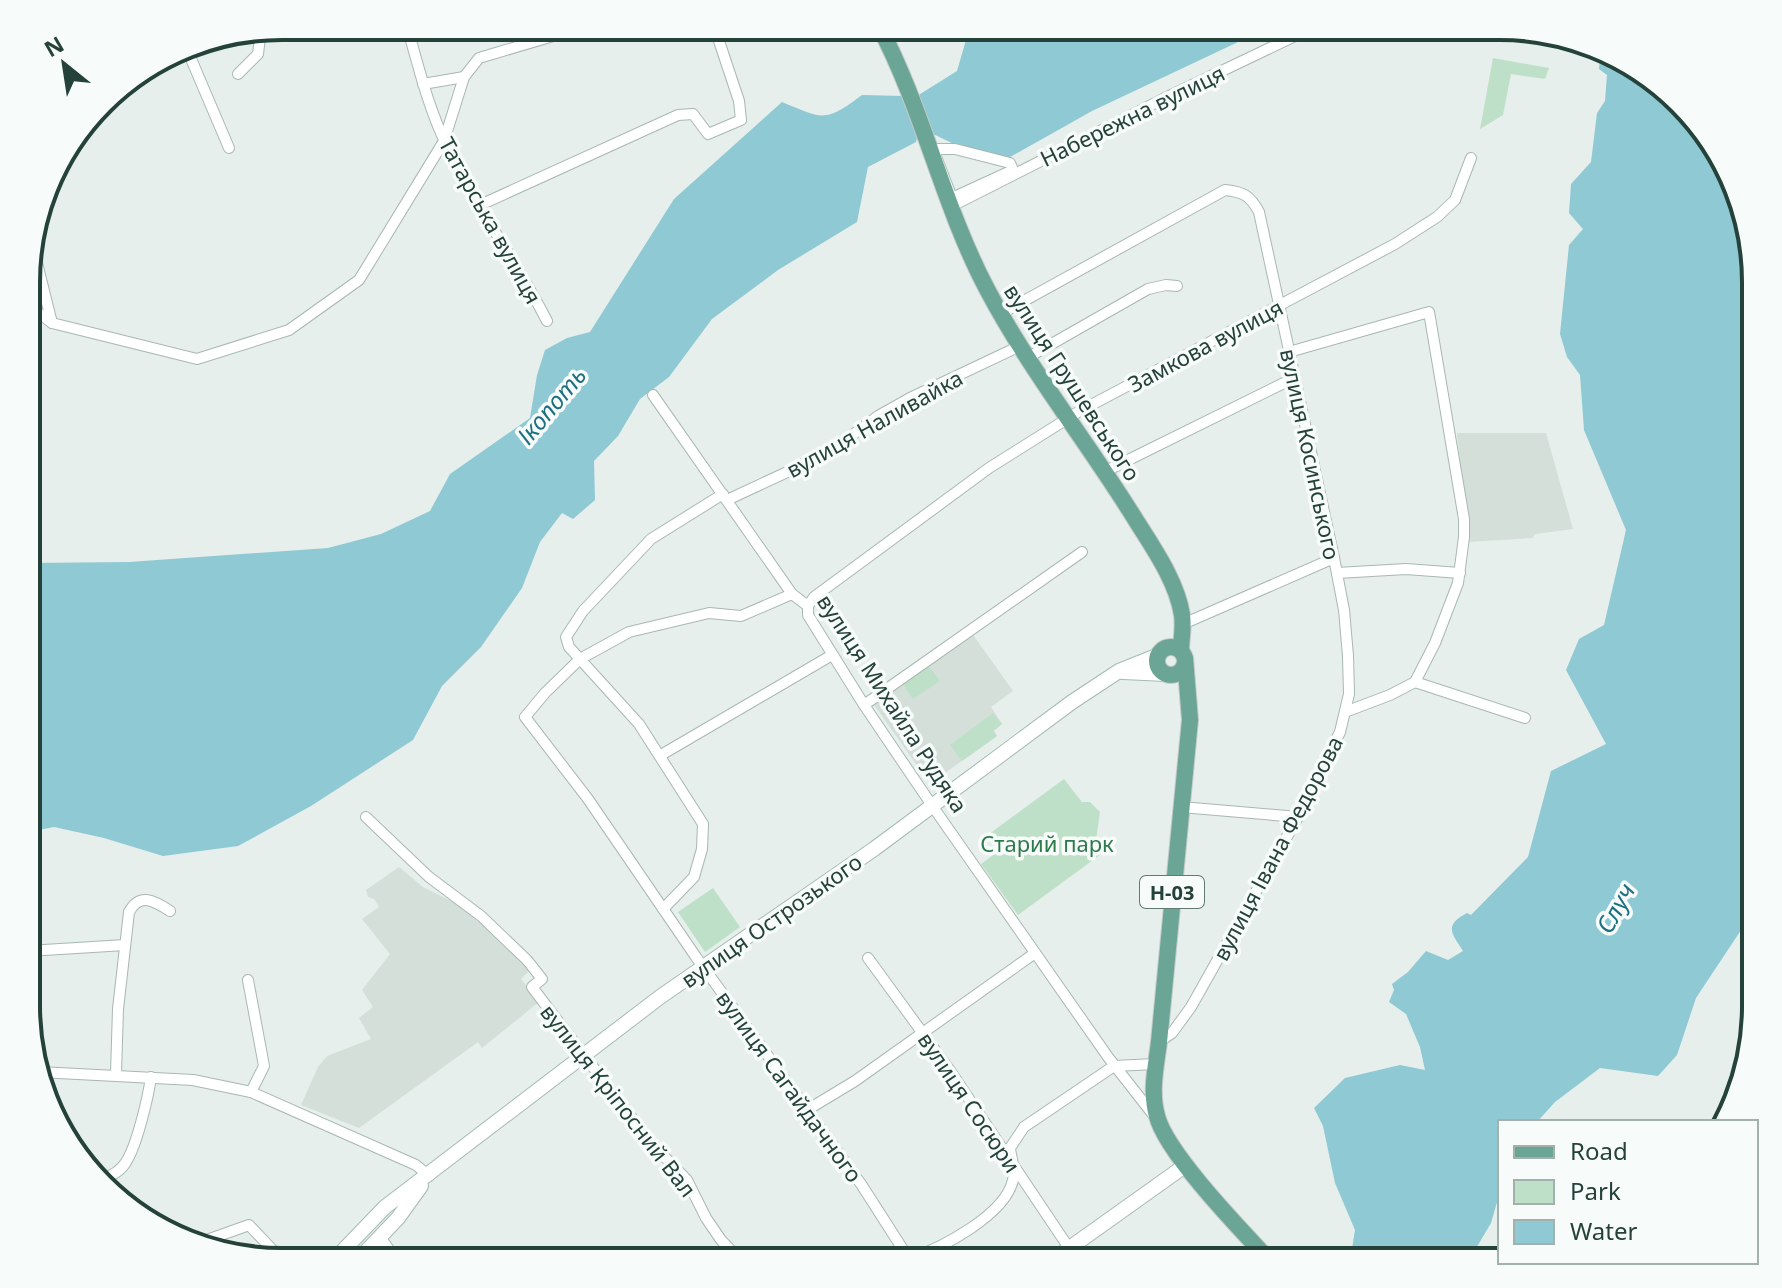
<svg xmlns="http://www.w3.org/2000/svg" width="1782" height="1288" viewBox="0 0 1782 1288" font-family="'Noto Sans',sans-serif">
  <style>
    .built { fill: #d4dfda }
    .green { fill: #bfe0c8 }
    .water { fill: #8ec9d4 }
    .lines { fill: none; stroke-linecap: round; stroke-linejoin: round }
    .street-casing { stroke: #a8b8b2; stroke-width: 12 }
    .secondary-casing { stroke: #a4bbb3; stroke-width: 16 }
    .primary-casing { stroke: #c2cac8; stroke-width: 18 }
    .street { stroke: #fff; stroke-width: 10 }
    .secondary { stroke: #fff; stroke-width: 14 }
    .primary { stroke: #6aa596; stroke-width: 16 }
    .labels { text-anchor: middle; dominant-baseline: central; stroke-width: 7; stroke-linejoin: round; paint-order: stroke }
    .shield { fill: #f7fbf9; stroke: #637a73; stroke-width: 2 }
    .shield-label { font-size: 20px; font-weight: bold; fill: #24423a }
    .street-label { font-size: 22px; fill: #24423a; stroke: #f7fbf9 }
    .park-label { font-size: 22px; fill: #2d7a4b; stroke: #f7fbf9 }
    .water-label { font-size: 24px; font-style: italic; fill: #1c6f80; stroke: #f7fbf9 }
    .rim { fill: none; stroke: #24423a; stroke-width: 4 }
  </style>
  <rect width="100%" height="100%" fill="#e6efeb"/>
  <g class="built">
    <path d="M1457,433h89l27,96 -38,5 -2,4 -65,4z"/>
    <path d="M971,632l42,59 -22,16 11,17 -8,7 3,5 -55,39 -7,-9 -12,8 -51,-72z"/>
    <path d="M399,867l24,20 34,17 45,38 27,29 -8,8 18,23 -57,46 -4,-6 -119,86 -58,-23 17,-38 9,-11 44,-17 -12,-21 14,-11 -11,-17 28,-36 -28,-35 17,-12 -5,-8 -6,-2 -2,-7z"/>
  </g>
  <g class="green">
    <path d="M1493,58l56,10 -4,11 -34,-5 -8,41 -23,14z"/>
    <path d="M928,665l12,16 -27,18 -11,-16z"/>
    <path d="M993,713l9,11 -9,7 4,5 -35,25 -12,-16z"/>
    <path d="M1064,779l18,23h8l10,10 -4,28 8,12 -86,63 -37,-51 19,-14 -11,-16z"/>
    <path d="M713,888l27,39 -35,25 -27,-40z"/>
  </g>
  <g class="water">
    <path d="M970,26h302l-180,85 -82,46h-7l-45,-11 -27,-13 -14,-37 40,-25z"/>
    <path d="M1601,47l55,32 73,89 26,97v644l-59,89 -19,57 -19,21 -58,-8 -45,34 -18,20h-37v70l-9,31 -23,39h-121l4,-7 4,-25 -20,-47 -12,-57 -9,-18 31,-30 55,-13 25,5 -5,-23 -14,-33 -17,-12 5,-12 -2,-6 16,-12 18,-21 22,9 15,-9c-11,-18 -20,-25 4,-38l4,2 57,-58 23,-86 55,-27 -40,-74 13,-31 25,-14 22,-95 -42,-100 -4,-55 -13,-18 -7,-23 9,-89 14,-16 -14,-16 2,-29 20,-22 6,-49 8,-12 2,-26 -8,-6z"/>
    <path d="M862,95l42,1 13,42 -1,4 -48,25 -11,55 -79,48 -66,49 -43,58 -29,22 -22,37 -24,25 1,39 -22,19 -11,-6 -22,29 -18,46 -41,59 -39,39 -29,54 -102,66 -73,40 -75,10 -59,-18 -50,-11 -26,5v-269l101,-1 199,-14 53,-14 49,-23 20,-37 80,-56 7,-43 8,-25 22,-12 23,-6 84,-133 108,-97c41,17 43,21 80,-7z"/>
  </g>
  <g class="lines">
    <defs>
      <g id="street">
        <path d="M407,26c11,39 21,81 39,118 29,62 70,116 101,177"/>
        <path d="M186,47l43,101"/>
        <path d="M238,74l20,-20 3,-25"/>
        <path d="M423,84l41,-7"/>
        <path d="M933,149h22l55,14 3,7 -61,28z"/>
        <path d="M478,206l200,-91 15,-1 15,20 33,-14 -2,-19 -25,-75"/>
        <path d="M950,207l213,-108 153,-73"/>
        <path d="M31,239l21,84 145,36 92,-29 70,-50 85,-139 20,-64 15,-19 108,-32"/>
        <path d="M28,312l8,-1 16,12"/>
        <path d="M1002,313l223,-123c18,2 25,5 34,22l75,346 10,52 4,46 1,38 -9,38 -42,85 -107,190 -19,26 -13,9"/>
        <path d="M1289,352l140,-40 35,207v18l-6,46 -23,60 -20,39 -25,13 -45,17"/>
        <path d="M1027,358l121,-69 18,-4 11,1"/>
        <path d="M653,395l139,199 16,12v9l56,90 67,99 177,253 47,60"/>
        <path d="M1106,471l188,-93"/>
        <path d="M727,500l71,-33 49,-28 31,-23 32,-18 110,-52"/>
        <path d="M1337,573l69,-4 54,4"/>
        <path d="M792,594l-51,22 -32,-3 -80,19 -49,27 -35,34 -20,24 63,82 108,158 165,227 50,78"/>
        <path d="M808,606l6,-9 175,-129 89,-56 317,-168 42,-27 18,-17 16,-42"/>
        <path d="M1183,624l151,-66"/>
        <path d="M1415,682l110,36"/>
        <path d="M864,705l218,-153"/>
        <path d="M661,755l171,-100"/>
        <path d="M1181,807l117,10"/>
        <path d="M366,817l63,60 52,39 46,44 15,19 -10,8 119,156 36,37 19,38 15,22 21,22"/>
        <path d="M663,909l31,-32 8,-28 1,-25 -64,-100 -70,-77 -3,-10 17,-26 68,-72 72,-45"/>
        <path d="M28,951l97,-6"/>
        <path d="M868,958l83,114 118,176"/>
        <path d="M248,980l16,86 -13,26"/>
        <path d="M39,1072l154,8 58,12 165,73 13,11"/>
        <path d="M116,1074l2,-65 11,-97c11,-20 26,-11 41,-1"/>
        <path d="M807,1110l48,-29 180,-128"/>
        <path d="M100,1180c9,-3 21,-9 26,-18 11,-17 22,-64 25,-85"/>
        <path d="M380,1237l18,25"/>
        <path d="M193,1245l56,-20 34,36"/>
        <path d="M909,1259c33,-11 96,-44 104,-79 3,-11 -2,-21 -3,-32l14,-21 90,-61 41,-2"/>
      </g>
      <g id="secondary">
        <path d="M1123,672l43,2"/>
        <path d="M332,1262l53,-55 275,-210 214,-148 198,-147 47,-31 40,-16"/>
        <path d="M356,1262l42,-44 23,-32"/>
        <path d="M1050,1262l136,-97"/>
      </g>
      <g id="primary">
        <path d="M879,26c45,85 64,181 109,265 43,81 101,153 149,231 17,27 40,60 45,93 2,11 -1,25 -1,36"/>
        <circle cx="1171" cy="661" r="14"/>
        <path d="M1185,658l5,62 -31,322c-3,25 -9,49 -2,74 9,37 86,116 114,146"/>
      </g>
    </defs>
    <use href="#street" class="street-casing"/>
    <use href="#secondary" class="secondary-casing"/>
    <use href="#primary" class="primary-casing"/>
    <use href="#street" class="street"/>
    <use href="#secondary" class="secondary"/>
    <use href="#primary" class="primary"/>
  </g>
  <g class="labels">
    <rect class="shield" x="1140" y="876" width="64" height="32" rx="6"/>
    <g class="shield-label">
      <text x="1172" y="892">Н-03</text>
    </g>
    <g class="street-label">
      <text transform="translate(1132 115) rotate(-26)">Набережна вулиця</text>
      <text transform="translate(491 220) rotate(61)">Татарська вулиця</text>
      <text transform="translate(1205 345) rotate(-28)">Замкова вулиця</text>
      <text transform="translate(1073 382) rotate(57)">вулиця Грушевського</text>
      <text transform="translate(874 423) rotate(-29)">вулиця Наливайка</text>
      <text transform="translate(1311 454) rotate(78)">вулиця Косинського</text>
      <text transform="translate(893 703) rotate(57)">вулиця Михайла Рудяка</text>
      <text transform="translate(1277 848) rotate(-62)">вулиця Івана Федорова</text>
      <text transform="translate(771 920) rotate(-35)">вулиця Острозького</text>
      <text transform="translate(790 1086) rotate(54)">вулиця Сагайдачного</text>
      <text transform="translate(619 1100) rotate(52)">вулиця Кріпосний Вал</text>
      <text transform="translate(970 1102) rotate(56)">вулиця Сосюри</text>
    </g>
    <g class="park-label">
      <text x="1047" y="843">Старий парк</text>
    </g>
    <g class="water-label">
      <text transform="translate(551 405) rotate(-50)">Ікопоть</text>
      <text transform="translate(1615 908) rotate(-61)">Случ</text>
    </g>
  </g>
  <path d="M0 0H1782V1288H0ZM282 40H1500A242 242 0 0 1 1742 282V1006A242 242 0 0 1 1500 1248H282A242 242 0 0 1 40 1006V282A242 242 0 0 1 282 40Z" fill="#f7fbf9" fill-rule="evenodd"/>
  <path class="rim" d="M282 40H1500A242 242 0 0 1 1742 282V1006A242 242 0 0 1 1500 1248H282A242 242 0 0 1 40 1006V282A242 242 0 0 1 282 40Z"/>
  <rect x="1498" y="1120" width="260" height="144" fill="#f7fbf9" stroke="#a3b1ad" stroke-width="2"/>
  <rect x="1514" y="1146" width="40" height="12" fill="#6aa596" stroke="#a3b1ad" stroke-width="2"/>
  <text x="1570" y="1160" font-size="24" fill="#24423a">Road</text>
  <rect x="1514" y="1180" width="40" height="24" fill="#bfe0c8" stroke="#a3b1ad" stroke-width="2"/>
  <text x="1570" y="1200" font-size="24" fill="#24423a">Park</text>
  <rect x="1514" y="1220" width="40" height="24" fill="#8ec9d4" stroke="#a3b1ad" stroke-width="2"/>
  <text x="1570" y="1240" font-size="24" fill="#24423a">Water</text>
  <g transform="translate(64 64) rotate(330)" stroke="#f7fbf9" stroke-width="6" paint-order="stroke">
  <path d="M0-6L14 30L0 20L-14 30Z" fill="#24423a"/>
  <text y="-12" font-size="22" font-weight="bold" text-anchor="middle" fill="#24423a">N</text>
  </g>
</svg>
